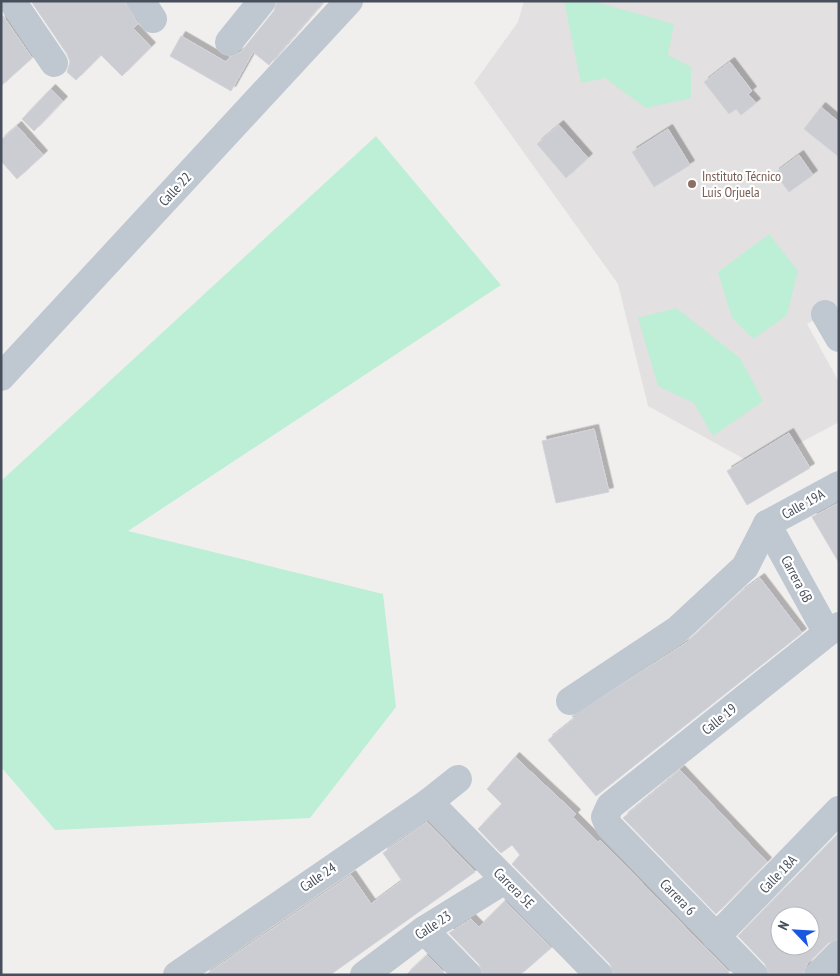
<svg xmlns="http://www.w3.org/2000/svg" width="840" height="976" viewBox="0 0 840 976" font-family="'PT Sans Narrow',sans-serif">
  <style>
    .education { fill: #e2e0e0 }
    .green { fill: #bdefd6 }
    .building { fill: #cbcdd3; stroke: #d2d4da; fill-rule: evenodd; filter: url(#shadow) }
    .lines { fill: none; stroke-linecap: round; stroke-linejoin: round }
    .minor { stroke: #bfc7d1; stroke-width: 28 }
    .education-dot { fill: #8d6e63; stroke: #fff; stroke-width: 2 }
    .labels { text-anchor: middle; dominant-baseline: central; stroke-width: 4.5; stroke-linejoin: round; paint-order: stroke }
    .education-label { font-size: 14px; fill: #785e54; stroke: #fff; text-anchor: start }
    .street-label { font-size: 14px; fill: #474f5c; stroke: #fff }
  </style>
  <defs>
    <filter id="shadow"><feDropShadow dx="4.5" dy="-4.5" stdDeviation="0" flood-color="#0004"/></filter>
  </defs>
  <rect width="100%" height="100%" fill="#f1efee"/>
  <path class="education" d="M524,1h315v305l-32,18 32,58v40l-82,44 -109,-60 -30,-122 -144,-201 44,-61z"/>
  <g class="green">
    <path d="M564,1h28l82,23 -6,31 23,12v31l-45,10 -41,-30 -24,5z"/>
    <path d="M376,136l125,149 -373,246 255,63 13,113 -86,111 -255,12 -54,-63v-286z"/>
    <path d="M769,234l29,37 -11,44 -34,24 -21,-21 -14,-46z"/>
    <path d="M676,308l64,50 23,43 -50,35 -19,-33 -36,-17 -20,-68z"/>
  </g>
  <g class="building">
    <path d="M31,1h94l13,23 -5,4 18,19 -29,29 -21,-21 -25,25 -9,-8 3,-10 -3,-8z"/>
    <path d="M277,1h47l-55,64 -16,-13 -22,39 -61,-35 11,-20 45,26 4,-5 11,-5 33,-41z"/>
    <path d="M1,13l31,45 -31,28z"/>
    <path d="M730,62l22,29 -4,3 8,9 -15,12 -5,-6 -7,5 -25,-32z"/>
    <path d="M51,89l12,12 -29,30 -12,-12z"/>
    <path d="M821,107l18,15v35l-35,-28z"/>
    <path d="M559,125l29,33 -22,20 -29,-34z"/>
    <path d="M17,126l26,29 -26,24 -16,-18v-21z"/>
    <path d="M668,129l22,36 -36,22 -22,-35z"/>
    <path d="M799,155l14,20 -24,17 -14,-19z"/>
    <path d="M594,429l15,63 -53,11 -14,-62z"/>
    <path d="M789,433l21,35 -63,37 -20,-34z"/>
    <path d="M839,503v60l-27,-46z"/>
    <path d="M760,578l42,55 -206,163 -48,-56 26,-21 -2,-3 114,-73 55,-51z"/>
    <path d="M515,757l61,57 -3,3 25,25 2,-2 129,132 -2,3h-113l-4,-11 -98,-100 8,-9 -8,-10 -11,8 -23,-24 24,-25 -15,-15z"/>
    <path d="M680,770l87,92 -51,52 -93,-96z"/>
    <path d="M427,822l48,50 -145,103h-125l146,-100 20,29 31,-23 -19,-28z"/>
    <path d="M839,833v106l-11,4 -21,21 -4,11h-34l-4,-11 -27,-28zM780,916h30v30h-30z"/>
    <path d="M505,901l46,47 -31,27h-37l-4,-11 -30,-31 22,-14 8,8z"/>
    <path d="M427,955l19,20h-40z"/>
  </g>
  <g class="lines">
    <g class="minor">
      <path d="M12,1l42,62"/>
      <path d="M141,1l12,18"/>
      <path d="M229,42l33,-41"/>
      <path d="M825,314l14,24"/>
      <path d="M1,377l348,-376"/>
      <path d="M767,524l60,109"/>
      <path d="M767,524l72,-39"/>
      <path d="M570,701l107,-71 68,-63 22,-43"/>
      <path d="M429,802l170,173"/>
      <path d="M424,930l44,45"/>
      <path d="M716,937l123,-127"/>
      <path d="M177,975l252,-173 29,-23"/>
      <path d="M364,975l60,-45 81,-50"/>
      <path d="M754,975l-145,-149 -4,-9 5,-11 217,-173 12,-7"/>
      <path d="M818,975l21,-21"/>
    </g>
  </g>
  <circle class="education-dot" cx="692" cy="184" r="5"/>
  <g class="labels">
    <g class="education-label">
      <text x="702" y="176">Instituto Técnico<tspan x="702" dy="16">Luis Orjuela</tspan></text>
    </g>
    <g class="street-label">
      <text transform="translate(175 189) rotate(-47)">Calle 22</text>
      <text transform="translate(803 504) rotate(-29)">Calle 19A</text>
      <text transform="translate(797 579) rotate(62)">Carrera 6B</text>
      <text transform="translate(719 719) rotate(-39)">Calle 19</text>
      <text transform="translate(778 874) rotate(-46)">Calle 18A</text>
      <text transform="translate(318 877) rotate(-34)">Calle 24</text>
      <text transform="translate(514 888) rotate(45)">Carrera 5E</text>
      <text transform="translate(678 897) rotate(46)">Carrera 6</text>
      <text transform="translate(433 925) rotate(-33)">Calle 23</text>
    </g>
  </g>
  <rect width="840" height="976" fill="none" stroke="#474f5c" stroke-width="5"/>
  <g transform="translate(795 931) rotate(295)"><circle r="24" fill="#ffffff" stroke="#b5b9be"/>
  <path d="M0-4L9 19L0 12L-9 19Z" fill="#1858e1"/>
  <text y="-8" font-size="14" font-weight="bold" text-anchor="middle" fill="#474f5c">N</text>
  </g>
</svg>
